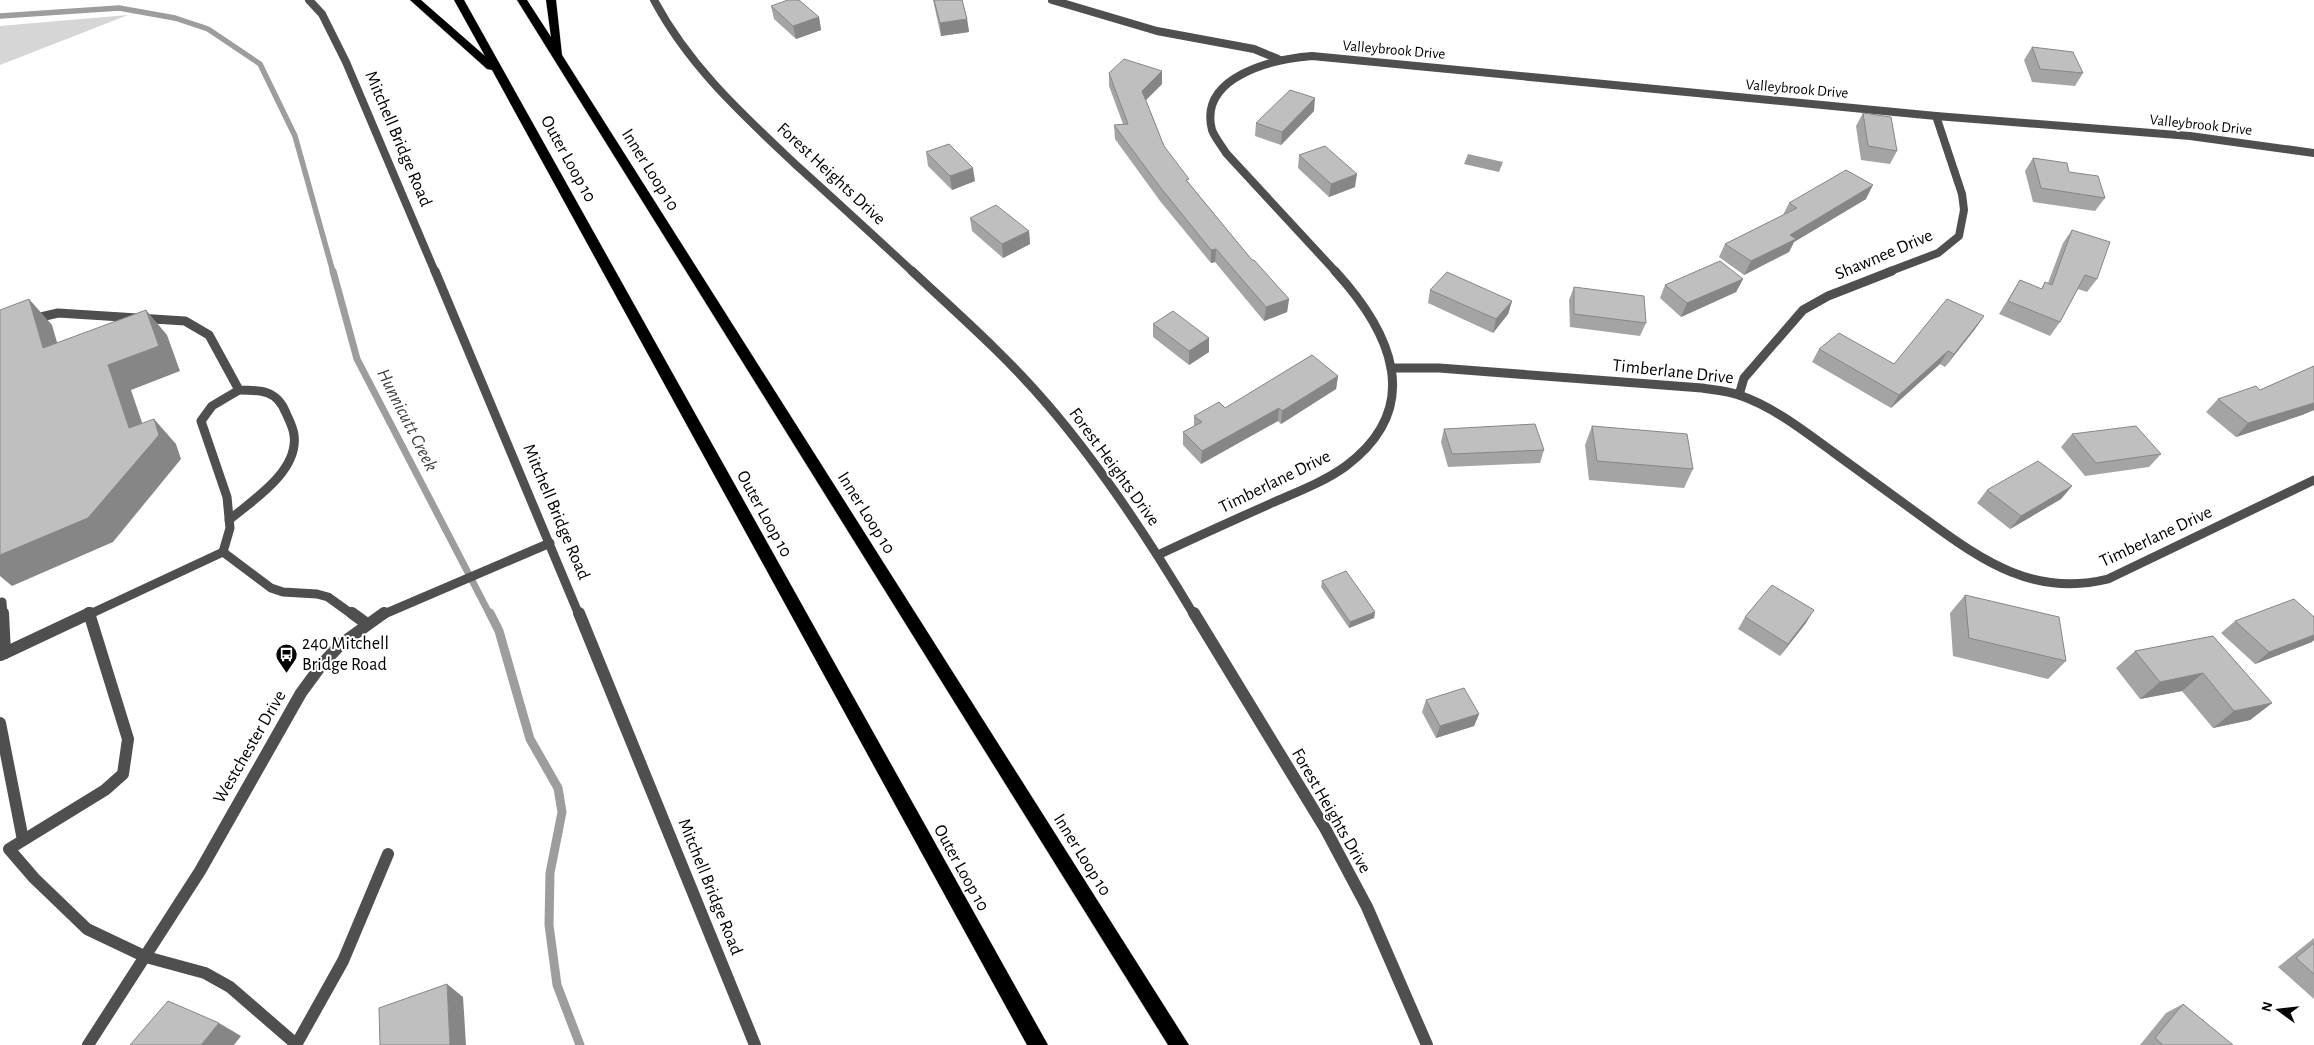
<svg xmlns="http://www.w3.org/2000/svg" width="2314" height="1045" viewBox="0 0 2314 1045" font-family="'Alegreya Sans',sans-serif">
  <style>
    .green { fill: #d6d6d6 }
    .water { fill: #9d9d9d }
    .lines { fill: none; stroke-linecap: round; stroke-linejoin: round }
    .stream-far2 { stroke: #9d9d9d; stroke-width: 5.5 }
    .stream-far1 { stroke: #9d9d9d; stroke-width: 7 }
    .stream { stroke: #9d9d9d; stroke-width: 9 }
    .motorway-casing { stroke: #dbdbdb; stroke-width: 1 }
    .service-far1 { stroke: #4f4f4f; stroke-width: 9 }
    .service { stroke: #4f4f4f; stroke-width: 12 }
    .minor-far2 { stroke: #4f4f4f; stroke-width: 8 }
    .minor-far1 { stroke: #4f4f4f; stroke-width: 9 }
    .minor { stroke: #4f4f4f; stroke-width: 12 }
    .tertiary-far2 { stroke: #4f4f4f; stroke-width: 8 }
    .tertiary-far1 { stroke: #4f4f4f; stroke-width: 9 }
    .tertiary { stroke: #4f4f4f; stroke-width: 12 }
    .motorway { fill: #000; fill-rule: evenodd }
    .wall { fill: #a4a4a4 }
    .shaded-wall { fill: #868686 }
    .building { fill: #bfbfbf; stroke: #868686 }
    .labels { text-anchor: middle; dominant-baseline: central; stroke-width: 4; stroke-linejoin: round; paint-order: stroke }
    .far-street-label { font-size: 15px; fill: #000; stroke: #fff }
    .street-label { font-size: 18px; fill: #000; stroke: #fff }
    .poi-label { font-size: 18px; fill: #000; stroke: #fff; text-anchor: start }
    .water-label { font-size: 19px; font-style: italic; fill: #3e3e3e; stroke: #fff }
  </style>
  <rect width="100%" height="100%" fill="#fff"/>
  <path class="green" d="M128,15l-128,50v-39z"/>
  <path class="water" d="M1468,154l35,8 -4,10 -35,-8z"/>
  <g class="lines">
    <path class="stream-far2" d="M0,16l119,-8 56,10 33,11 52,35 35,72 38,136"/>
    <path class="stream-far1" d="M333,271l24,88 133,256"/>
    <path class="stream" d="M490,613l9,18 31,108 28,49 4,24 -12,61 -1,52 8,60 23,60"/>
    <defs>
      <g id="motorway">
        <path d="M410,0h11l64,56 -31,-56h10l584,1045h-21l-535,-975 -5,-1z"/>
        <path d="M517,0h10l24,37 -5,-37h10l6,55 627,990h-21z"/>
      </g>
    </defs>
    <use href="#motorway" class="motorway-casing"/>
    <g class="service-far1">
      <path d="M32,319l26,-6 127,8 24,14 30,55c22,0 38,0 47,23 3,7 7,14 8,22 5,36 -41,65 -65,85"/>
      <path d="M223,552l7,-24 -3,-31 -26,-76 11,-15 27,-16"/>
      <path d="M2,602l1,13"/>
      <path d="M88,615l135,-63 48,36 12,4 34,2 11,3 25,18"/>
    </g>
    <g class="service">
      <path d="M89,613l39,126 -5,35 -18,16 -96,59 25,29 53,51 59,28 59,16 25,14 67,58"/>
      <path d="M352,613l15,11"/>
      <path d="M5,653l85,-40"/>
      <path d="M1,655l4,-2 -2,-40"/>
      <path d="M0,723l23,117"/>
      <path d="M296,1045l47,-84 45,-107"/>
    </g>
    <g class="minor-far2">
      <path d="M654,0c35,66 88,114 141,164 40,36 79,72 118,108"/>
      <path d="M1052,0l105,31 97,18 24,10"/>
      <path d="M1336,272l-110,-119c-4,-7 -11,-15 -14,-23 -14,-54 62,-71 100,-74l624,60 254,20 124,17"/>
      <path d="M1888,272l50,-19 21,-17 5,-26 -2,-16 -26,-78"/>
    </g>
    <g class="minor-far1">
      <path d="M912,271c46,43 94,85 135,133 56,65 103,137 147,211"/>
      <path d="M1391,368h48l263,20c12,2 26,3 37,7 35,12 65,36 94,57 32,23 63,46 95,69 56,41 107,76 180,58l206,-99"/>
      <path d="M1739,395l5,-17 59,-68 25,-14 64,-25"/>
      <path d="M1158,555c38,-18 76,-35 114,-52 25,-11 52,-21 74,-37 80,-60 44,-135 -11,-195"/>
      <path d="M382,615l168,-72"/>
    </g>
    <g class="minor">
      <path d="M1194,613l132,217 41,77 60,138"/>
      <path d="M88,1045l112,-174 101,-178 22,-30 18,-19 43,-31"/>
    </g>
    <path class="tertiary-far2" d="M309,0l13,14 24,48 89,210"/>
    <path class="tertiary-far1" d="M435,271l144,344"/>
    <path class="tertiary" d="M579,613l176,432"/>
    <use href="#motorway" class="motorway"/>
  </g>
  <g class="wall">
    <path d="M933,0h29l5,19 2,13 -28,4z"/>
    <path d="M771,6l48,11 2,13 -25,9 -22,-20z"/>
    <path d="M2032,47l51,26 -8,13 -43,-4 -8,-22z"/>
    <path d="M1109,73l53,11 -16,16 18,46 25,37 63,77 37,39 -2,13 -23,9 -49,-59 -4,1 -51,-62 -45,-62 -1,-14 9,-1 -14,-38z"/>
    <path d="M1314,111l-33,34 -26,-9 1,-13z"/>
    <path d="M1863,113l34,38 -7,13 -29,-4 -5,-34z"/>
    <path d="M926,152l49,29 -23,9 -24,-24z"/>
    <path d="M1299,155l56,32 -26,10 -31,-29z"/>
    <path d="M2033,158l36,14 36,26 -10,13 -62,-9 -8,-31z"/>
    <path d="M1866,199l-72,43 -5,10 -45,23 -25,-18 6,-13 58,-29 6,-12z"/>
    <path d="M970,218l59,13 1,13 -27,14 -31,-27z"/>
    <path d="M2072,230l25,49 -10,13 -9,-3 -18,33 -10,14 -51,-22 21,-34 21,9 4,-7 3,1 15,-40z"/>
    <path d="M1743,279l-7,13 -55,25 -21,-19 5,-13z"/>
    <path d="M1574,287l72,36 -6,13 -70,-9 -1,-27z"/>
    <path d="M1430,290l82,11 -4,13 -15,19 -65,-30z"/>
    <path d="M1984,316l-9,13 -30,38 -5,-3 -49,44 -79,-46 7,-13 75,15z"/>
    <path d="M1153,324l56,14v14l-20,13 -36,-28z"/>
    <path d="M2314,366v44l-12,5 -66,22 -30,-25 12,-13 42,-9z"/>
    <path d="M1338,376l-2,13 -55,35 -3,-3 -77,43 -18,-19v-13l11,-6v-10l31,-8z"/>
    <path d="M1592,426l101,43 -9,19 -95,-8 -4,-35z"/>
    <path d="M1444,429l100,21 -4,13 -92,4 -7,-25z"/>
    <path d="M2072,434l89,20 -12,13 -64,9 -24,-29z"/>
    <path d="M2072,486l-11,13 -51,30 -33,-26 10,-13z"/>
    <path d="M1322,581l53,31 -1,6 -25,10 -28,-41z"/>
    <path d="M1965,595l101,66 -18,18 -95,-23 -3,-43z"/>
    <path d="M1745,617l61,6 -26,33 -42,-27z"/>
    <path d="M2235,621l77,21 -57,22 -34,-31z"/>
    <path d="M2213,636l59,67 -22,17 -37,8 -31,-37 -42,8 -24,-31 19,-17z"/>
    <path d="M1426,700l53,14 -5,12 -38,12 -14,-26z"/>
    <path d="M2314,938v61l-36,-32z"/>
    <path d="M2183,1004l50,41h-93l26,-32z"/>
  </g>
  <g class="shaded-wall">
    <path d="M819,17l2,13 -25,9 -3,-13z"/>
    <path d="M967,19l2,13 -28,4 -1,-13z"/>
    <path d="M1162,71v13l-20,20v-13z"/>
    <path d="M1315,98l-1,13 -33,34 1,-13z"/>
    <path d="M973,168l2,13 -23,9 -2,-14z"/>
    <path d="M1357,174l-2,13 -26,10 2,-13z"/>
    <path d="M1873,185l-7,14 -72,43 -5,10 -45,23 7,-14 39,-26z"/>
    <path d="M1029,231l1,13 -27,14 -1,-14z"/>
    <path d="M1216,249l-1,13 -4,1v-13z"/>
    <path d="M1743,279l-7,13 -55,25 6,-14z"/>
    <path d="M29,299l23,26 14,48 -23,-25z"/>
    <path d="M1289,299l-2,13 -23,9 2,-14z"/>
    <path d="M1512,301l-4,13 -15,19 3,-14z"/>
    <path d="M146,310l21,25 13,36 -49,19 19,56 4,-27 22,25 5,15 -68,83 -101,44 -12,-10v-21l129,-127 -21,-63z"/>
    <path d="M1984,316l-9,13 -30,38 9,-13z"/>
    <path d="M1209,338v14l-20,13v-14z"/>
    <path d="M1948,351l-8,13 -49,44 8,-13z"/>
    <path d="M1338,376l-2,13 -55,35 1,-13z"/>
    <path d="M2314,403v7l-12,5 -66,22 12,-14z"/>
    <path d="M1279,408l-1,13 -77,43 1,-13z"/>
    <path d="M2072,486l-11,13 -51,30 11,-13z"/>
    <path d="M1814,610l-8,13 -26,33 8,-12z"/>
    <path d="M1375,612l-1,6 -25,10 1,-6z"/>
    <path d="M2314,635v5l-2,2 -57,22 14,-12z"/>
    <path d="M2203,673l-21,18 -42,8 20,-17z"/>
    <path d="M2272,703l-22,17 -37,8 21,-17z"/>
    <path d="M1479,714l-5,12 -38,12 4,-12z"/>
    <path d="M447,984l16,13 3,48h-16z"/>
    <path d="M219,1023l22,13 -7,9h-33z"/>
  </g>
  <g class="building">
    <path d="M788,0h11l20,17 -26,9 -22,-20z"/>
    <path d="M934,0h28l5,19 -27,4z"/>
    <path d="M2032,47l41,5 10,21 -43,-4z"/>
    <path d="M1124,59l38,12 -20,20 22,55 25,33 -3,1 66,80h2l35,39 -23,8 -50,-58 -5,1 -51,-63 -46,-62 14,-1 -19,-51z"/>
    <path d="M1290,90l25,8 -33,34 -26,-9z"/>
    <path d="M1863,113l28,4 6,34 -29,-5z"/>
    <path d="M949,144l24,24 -23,8 -24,-24z"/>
    <path d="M1325,146l32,28 -26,10 -32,-29z"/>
    <path d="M2033,158l34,5 2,9 29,4 7,22 -64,-10z"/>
    <path d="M1846,170l27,15 -83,50 6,4 -45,22 -26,-17 72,-36 -8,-5z"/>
    <path d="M996,205l33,26 -27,13 -32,-26z"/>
    <path d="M2072,230l38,12 -13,37 -12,-4 -25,47 -52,-21 12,-21 22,9 3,-7 7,3z"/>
    <path d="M1720,261l23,18 -56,24 -22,-18z"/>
    <path d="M1447,272l65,29 -16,18 -66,-29z"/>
    <path d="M1574,287l70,9 2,27 -72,-9z"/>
    <path d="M29,299l14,49 103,-38 13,36 -51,19 21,63 25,-9 5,16 -71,83 -88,37v-245z"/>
    <path d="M1947,299l37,17 -30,38 -6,-3 -49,44 -80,-46 20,-16 55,31z"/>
    <path d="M1173,311l36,27 -20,13 -36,-27z"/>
    <path d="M1312,355l26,21 -56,35 -3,-3 -77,43 -19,-19 19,-10 -8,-6 25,-14 6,6z"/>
    <path d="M2314,366v37l-66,20 -30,-24 38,-13 4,4z"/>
    <path d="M1535,424l9,26 -92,4 -8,-25z"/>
    <path d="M1592,426l95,8 6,35 -96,-8z"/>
    <path d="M2136,426l25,28 -65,9 -24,-29z"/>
    <path d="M2038,461l34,25 -51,30 -34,-26z"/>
    <path d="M1346,571l29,41 -25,10 -28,-41z"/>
    <path d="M1772,585l42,25 -26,34 -43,-27z"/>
    <path d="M1965,595l94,22 7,44 -97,-23z"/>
    <path d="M2294,599l20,18v18l-45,17 -34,-31z"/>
    <path d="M2213,636l59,67 -38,8 -31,-38 -43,9 -25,-31z"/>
    <path d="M1464,688l15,26 -39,12 -14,-26z"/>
    <path d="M2314,943v31l-18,-16z"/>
    <path d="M447,984l3,61h-70l-1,-37z"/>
    <path d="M168,1001l51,22 -18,22h-71z"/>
    <path d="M2183,1004l50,41h-70l-8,-7z"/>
  </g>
  <defs>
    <symbol id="bus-pin" viewBox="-11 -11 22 30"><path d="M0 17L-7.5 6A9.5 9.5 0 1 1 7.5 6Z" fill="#000" stroke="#fff"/><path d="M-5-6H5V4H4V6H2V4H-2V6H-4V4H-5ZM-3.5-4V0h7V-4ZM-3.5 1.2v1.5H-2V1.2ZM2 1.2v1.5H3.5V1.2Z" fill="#fff"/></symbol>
  </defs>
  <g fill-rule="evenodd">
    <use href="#bus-pin" x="274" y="642" width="25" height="34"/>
  </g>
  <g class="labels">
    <g class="far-street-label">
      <text transform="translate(1394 50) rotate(5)">Valleybrook Drive</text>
      <text transform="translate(1797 89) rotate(5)">Valleybrook Drive</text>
      <text transform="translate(2201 125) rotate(6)">Valleybrook Drive</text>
    </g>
    <g class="street-label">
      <text transform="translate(398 139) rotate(67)">Mitchell Bridge Road</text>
      <text transform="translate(568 159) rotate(61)">Outer Loop 10</text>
      <text transform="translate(650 170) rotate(58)">Inner Loop 10</text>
      <text transform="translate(831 174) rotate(43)">Forest Heights Drive</text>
      <text transform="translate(1884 255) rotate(-23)">Shawnee Drive</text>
      <text transform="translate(1673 372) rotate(6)">Timberlane Drive</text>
      <text transform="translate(1114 467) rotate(54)">Forest Heights Drive</text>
      <text transform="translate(1275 482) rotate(-26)">Timberlane Drive</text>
      <text transform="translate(556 512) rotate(67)">Mitchell Bridge Road</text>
      <text transform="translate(866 513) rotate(58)">Inner Loop 10</text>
      <text transform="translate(764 514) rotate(61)">Outer Loop 10</text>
      <text transform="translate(2156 537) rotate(-25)">Timberlane Drive</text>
      <text transform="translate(250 747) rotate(-60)">Westchester Drive</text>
      <text transform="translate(1331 811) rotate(60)">Forest Heights Drive</text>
      <text transform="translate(1082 855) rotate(58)">Inner Loop 10</text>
      <text transform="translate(961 868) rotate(61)">Outer Loop 10</text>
      <text transform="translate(710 887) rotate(68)">Mitchell Bridge Road</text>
    </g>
    <g class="poi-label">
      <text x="302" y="644">240 Mitchell<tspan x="302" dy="21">Bridge Road</tspan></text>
    </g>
    <g class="water-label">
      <text transform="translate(407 420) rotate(63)">Hunnicutt Creek</text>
    </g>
  </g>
  <g transform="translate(2279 1010) rotate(285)" stroke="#ffffff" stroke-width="4" paint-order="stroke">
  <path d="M0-4L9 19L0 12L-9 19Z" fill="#000000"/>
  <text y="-8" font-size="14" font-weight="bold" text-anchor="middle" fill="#000000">N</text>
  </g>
</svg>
